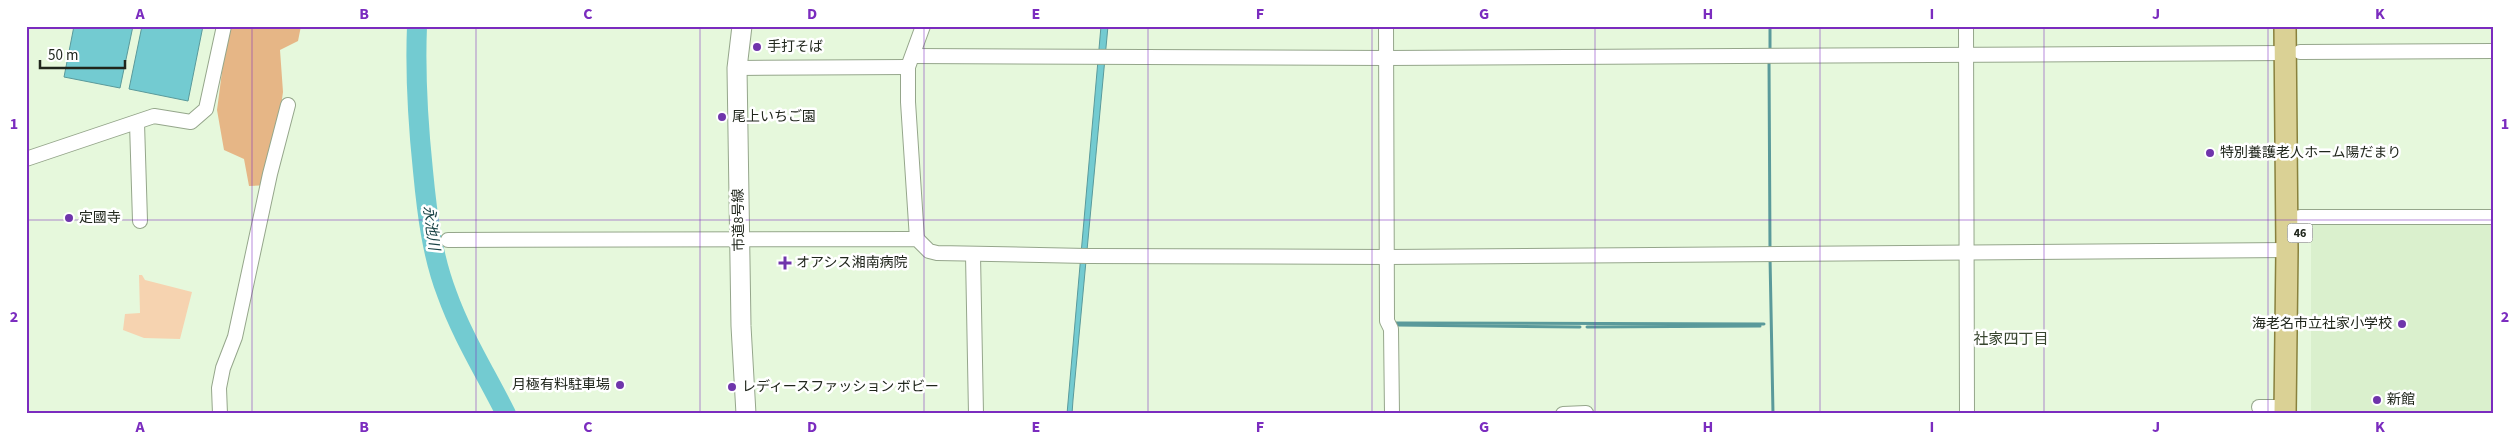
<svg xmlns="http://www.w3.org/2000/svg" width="2519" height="440" viewBox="0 0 2519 440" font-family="'Source Sans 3','Noto Sans JP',sans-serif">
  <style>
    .built { fill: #daf0cd }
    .green { fill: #f6d3b0 }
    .forest { fill: #e6b686 }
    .water { fill: #73cbd1; stroke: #5a9a9b }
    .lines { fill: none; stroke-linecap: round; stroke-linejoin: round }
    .stream { stroke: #5a9a9b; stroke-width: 3 }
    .river { stroke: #73cbd1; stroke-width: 20 }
    .street-casing { stroke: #95a68b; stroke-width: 16 }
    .secondary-casing { stroke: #95a68b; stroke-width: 21 }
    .primary-casing { stroke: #89813d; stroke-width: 24 }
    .street { stroke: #fff; stroke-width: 14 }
    .secondary { stroke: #fff; stroke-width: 19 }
    .primary { stroke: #dad195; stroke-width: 21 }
    .grid { fill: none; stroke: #7b2cbf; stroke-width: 1; stroke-opacity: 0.55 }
    .poi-dot { fill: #6f35ab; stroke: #fff; stroke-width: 2 }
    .labels { text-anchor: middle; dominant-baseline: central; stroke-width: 5; stroke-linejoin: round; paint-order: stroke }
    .shield { fill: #fff; stroke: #636760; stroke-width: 1 }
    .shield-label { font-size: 12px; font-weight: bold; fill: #20261c }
    .poi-label { font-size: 14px; fill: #20261c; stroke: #fff; text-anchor: start }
    .street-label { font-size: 14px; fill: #20261c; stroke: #fff }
    .water-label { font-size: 15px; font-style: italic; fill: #1a4346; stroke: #fff }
    .neighbourhood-label { font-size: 15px; fill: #37452e; stroke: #fff }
    .neatline { fill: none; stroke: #7b2cbf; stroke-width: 2 }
    .grid-label { font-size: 16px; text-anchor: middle; font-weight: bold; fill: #7b2cbf }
  </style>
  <rect width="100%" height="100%" fill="#e6f8dc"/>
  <path class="built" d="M2489,221l4,4v189h-182v-189l3,-3z"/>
  <path class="green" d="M139,275h3l3,5 47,12 -12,47 -36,-1 -21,-8 2,-16 15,-1z"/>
  <path class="forest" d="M228,26h73l-3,15 -18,9 3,42 -13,93 -21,1 -5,-27 -20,-9 -7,-40z"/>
  <g class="water">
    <path d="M74,26h59l-13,62 -56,-11z"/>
    <path d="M142,26h61l-15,75 -59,-12z"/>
    <path d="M1101,26h7l-35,374 -1,14h-5z"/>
  </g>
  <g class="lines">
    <g class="stream">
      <path d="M1770,53v-27"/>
      <path d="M1769,59l1,192"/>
      <path d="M1770,257l3,157"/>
      <path d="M1394,323l370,1"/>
      <path d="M1397,325l183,2"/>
      <path d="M1587,327l173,-1"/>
    </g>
    <path class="river" d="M417,26c-2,49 1,97 6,145 4,42 9,84 24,123 15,42 39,80 59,120"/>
    <defs>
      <g id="street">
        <path d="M1386,26l1,295 4,8 1,85"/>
        <path d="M1966,26l1,388"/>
        <path d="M2300,52l193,-1"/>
        <path d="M913,56l473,2 900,-5"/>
        <path d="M737,68l171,-1"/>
        <path d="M137,123l3,98"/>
        <path d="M26,159l128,-43 37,6 15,-13 18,-83"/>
        <path d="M2300,217h193"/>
        <path d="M917,239l-9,-137v-35l15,-41"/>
        <path d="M448,240l469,-1 12,12 8,2 150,3 301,1 899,-7"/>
        <path d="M973,255l3,159"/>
        <path d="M2259,407h26"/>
        <path d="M220,414l-1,-26 4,-20 12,-31 35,-163 18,-69"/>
        <path d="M1563,414l23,-1"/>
      </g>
      <path id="secondary" d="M742,26l-5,42 4,258 5,88"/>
      <path id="primary" d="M2285,414l2,-164 -2,-224"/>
    </defs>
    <use href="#street" class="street-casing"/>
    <use href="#secondary" class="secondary-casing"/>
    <use href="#primary" class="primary-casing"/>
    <use href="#street" class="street"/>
    <use href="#secondary" class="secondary"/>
    <use href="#primary" class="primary"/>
  </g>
  <path class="grid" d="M252,26v388M476,26v388M700,26v388M924,26v388M1148,26v388M1372,26v388M1595,26v388M1820,26v388M2044,26v388M2268,26v388M26,220h2467"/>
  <g class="poi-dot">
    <circle cx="757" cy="47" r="5"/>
    <circle cx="722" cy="117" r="5"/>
    <circle cx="2210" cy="153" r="5"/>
    <circle cx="69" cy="218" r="5"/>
    <path d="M782.5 255.5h5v5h5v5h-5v5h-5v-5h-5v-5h5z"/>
    <circle cx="2402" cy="324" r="5"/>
    <circle cx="620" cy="385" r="5"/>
    <circle cx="732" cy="387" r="5"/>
    <circle cx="2377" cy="400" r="5"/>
  </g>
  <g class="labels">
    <rect class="shield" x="2287.5" y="223.5" width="25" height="19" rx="4"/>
    <g class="shield-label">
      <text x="2300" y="233">46</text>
    </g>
    <g class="poi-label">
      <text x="767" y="47">手打そば</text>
      <text x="732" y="117">尾上いちご園</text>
      <text x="2220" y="153">特別養護老人ホーム陽だまり</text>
      <text x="79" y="218">定國寺</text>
      <text x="796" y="263">オアシス湘南病院</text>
      <text x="2392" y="324" text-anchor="end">海老名市立社家小学校</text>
      <text x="610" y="385" text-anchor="end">月極有料駐車場</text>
      <text x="742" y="387">レディースファッション ボビー</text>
      <text x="2387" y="400">新館</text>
    </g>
    <g class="street-label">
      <text transform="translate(739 220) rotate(-91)">市道8号線</text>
    </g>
    <g class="water-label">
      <text transform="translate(431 228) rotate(82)">永池川</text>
    </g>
    <g class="neighbourhood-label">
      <text x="2011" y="339">社家四丁目</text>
    </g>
  </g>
  <rect width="2519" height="440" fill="none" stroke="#ffffff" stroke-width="55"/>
  <path d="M40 60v8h85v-8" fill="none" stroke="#20261c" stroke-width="2.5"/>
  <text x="48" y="60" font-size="15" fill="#20261c" stroke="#ffffff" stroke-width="4" paint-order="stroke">50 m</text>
  <rect x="28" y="28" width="2464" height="384" class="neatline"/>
  <g class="grid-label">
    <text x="140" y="19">A</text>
    <text x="364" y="19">B</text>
    <text x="588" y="19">C</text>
    <text x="812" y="19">D</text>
    <text x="1036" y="19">E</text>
    <text x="1260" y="19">F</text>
    <text x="1484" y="19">G</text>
    <text x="1708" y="19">H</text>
    <text x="1932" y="19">I</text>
    <text x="2156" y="19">J</text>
    <text x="2380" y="19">K</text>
    <text x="14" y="129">1</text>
    <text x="2505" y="129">1</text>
    <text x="14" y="322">2</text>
    <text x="2505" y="322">2</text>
    <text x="140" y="432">A</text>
    <text x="364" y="432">B</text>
    <text x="588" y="432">C</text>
    <text x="812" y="432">D</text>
    <text x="1036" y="432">E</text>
    <text x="1260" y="432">F</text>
    <text x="1484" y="432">G</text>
    <text x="1708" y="432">H</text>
    <text x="1932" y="432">I</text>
    <text x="2156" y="432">J</text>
    <text x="2380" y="432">K</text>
  </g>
</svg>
